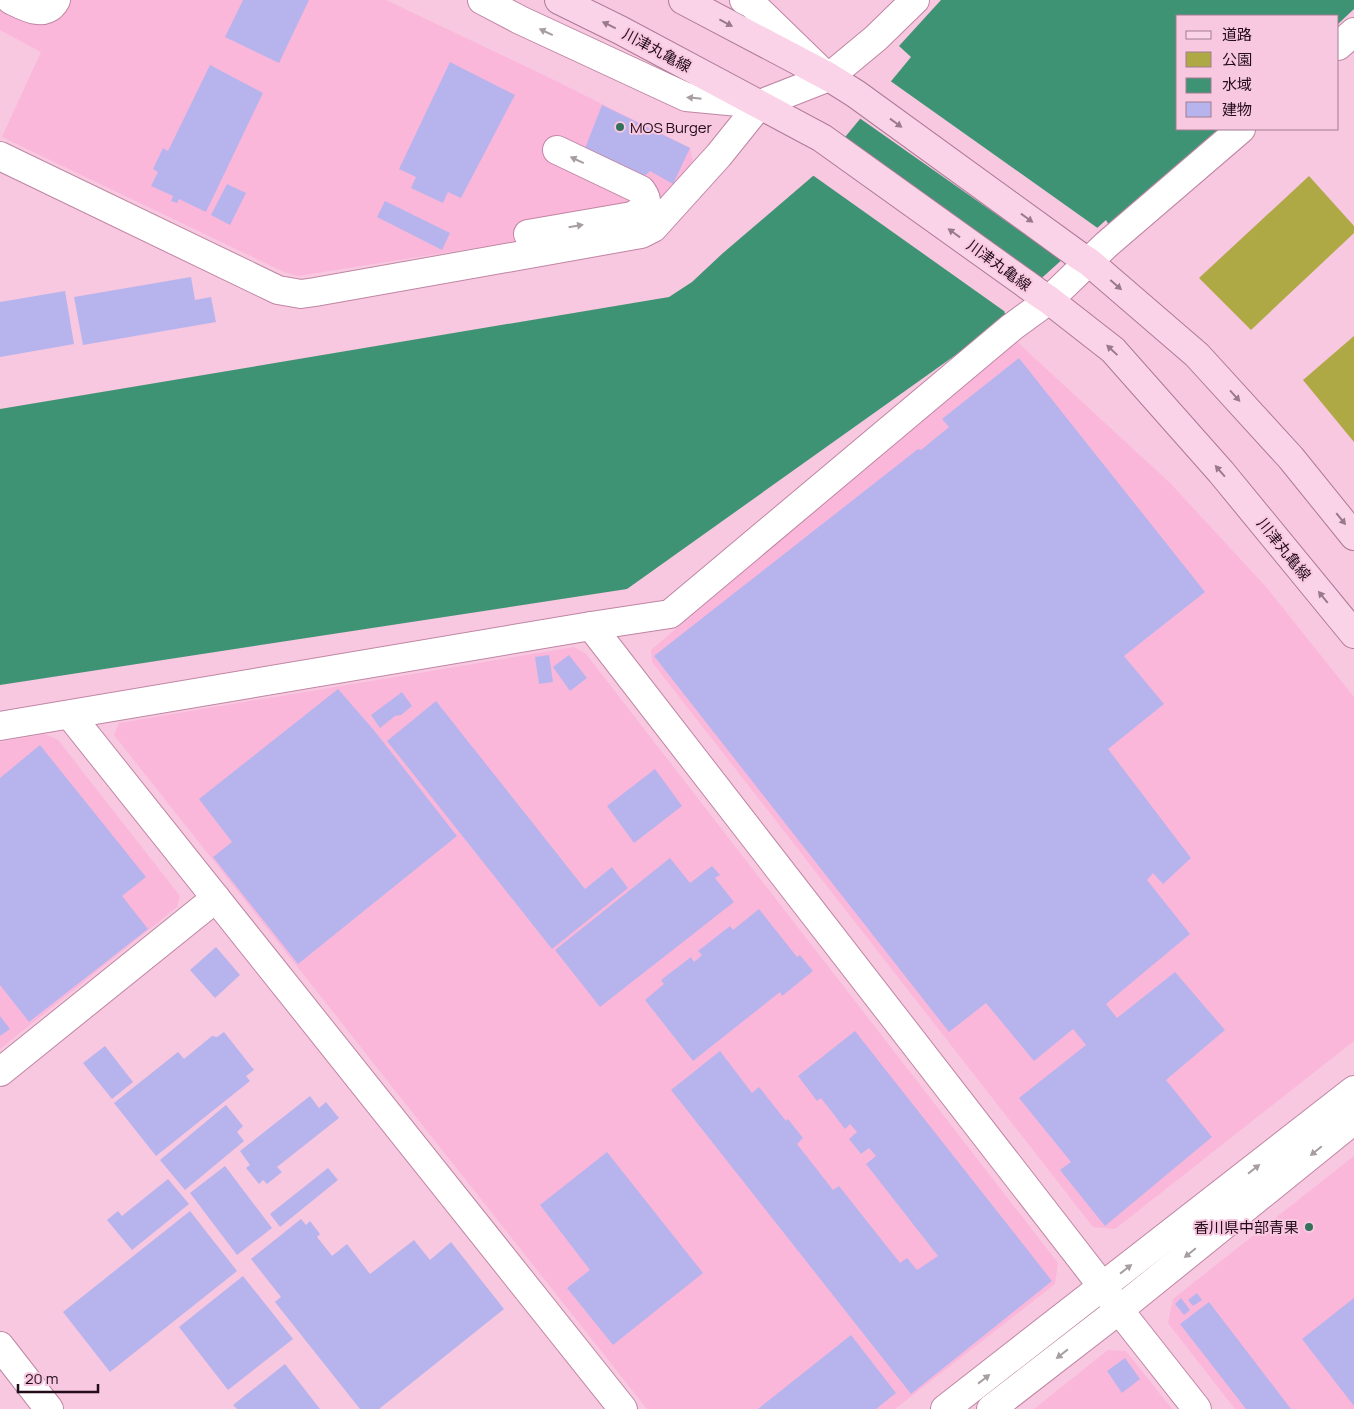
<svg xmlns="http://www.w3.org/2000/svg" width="1354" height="1409" viewBox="0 0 1354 1409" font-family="Manrope,'Noto Sans JP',sans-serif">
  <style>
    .built { fill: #fbb7da }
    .green { fill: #aea944 }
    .water { fill: #3f9375 }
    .pier { fill: #f8c7e0 }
    .building { fill: #b7b4ed }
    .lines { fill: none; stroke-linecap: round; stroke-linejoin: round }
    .minor-casing { stroke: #bf86a4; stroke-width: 30 }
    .major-casing { stroke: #ad7a95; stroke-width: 30 }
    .minor { stroke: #fff; stroke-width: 28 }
    .major { stroke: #fbd3e8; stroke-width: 28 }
    .oneway { fill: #997a8b }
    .oneway2 { fill: #a79ea3 }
    .poi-dot { fill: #35705a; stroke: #f8c7e0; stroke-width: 2 }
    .labels { text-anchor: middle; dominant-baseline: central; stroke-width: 4; stroke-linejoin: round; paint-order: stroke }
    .street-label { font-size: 15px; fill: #220d19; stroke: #f8c7e0 }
    .poi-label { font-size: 15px; fill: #220d19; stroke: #f8c7e0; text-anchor: start }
  </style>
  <rect width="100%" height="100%" fill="#f8c7e0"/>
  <g class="built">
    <path d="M0,0h386l166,79 138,69 4,18 -55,56 -341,54 -14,-4 -282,-135 39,-85 -41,-22z"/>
    <path d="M1016,341l154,142 97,105 87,109v344l-239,188 -22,-2 -441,-565 -1,-12z"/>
    <path d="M574,647l12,7 472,609 -3,21 -160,125h-248l-533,-674 5,-12z"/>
    <path d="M45,734l13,6 122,156 -3,11 -177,142v-307z"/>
    <path d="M1354,1156v253h-119l-67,-86 5,-24z"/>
    <path d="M1108,1350l18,1 46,58h-138z"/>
  </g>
  <g class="green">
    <path d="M1309,176l45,50v7l-103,97 -52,-52z"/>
    <path d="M1354,336v106l-51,-62z"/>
  </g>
  <path class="water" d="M941,0h413v9l-16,15v-8h-160v113h44l-111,100 -5,-9 -102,92 5,5 -382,272 -627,96v-276l669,-112 23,-15 31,-29 90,-77 98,-119 -12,-11z"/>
  <g class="pier">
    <path d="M889,80l210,149 -36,32 -205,-144z"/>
    <path d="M840,139l202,142 -34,31 3,4 -200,-142z"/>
  </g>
  <g class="building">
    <path d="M243,0h66l-30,63 -54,-26z"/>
    <path d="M450,62l65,33 -54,103 -13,-6 -5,11 -32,-15 5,-11 -17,-8z"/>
    <path d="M210,65l53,28 -57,119 -27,-13 -2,4 -6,-2 2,-5 -22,-10 7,-14 -5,-3 10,-21 5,3z"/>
    <path d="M602,105l88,43 -17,36 -23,-13 -13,12 -55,-27z"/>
    <path d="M227,184l19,9 -16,32 -19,-10z"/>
    <path d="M385,201l65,32 -8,17 -65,-33z"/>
    <path d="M191,277l4,23 16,-3 5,25 -133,23 -9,-48z"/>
    <path d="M65,291l9,53 -74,13v-55z"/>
    <path d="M1019,358l186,234 -81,64 40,48 -56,45 83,109 -28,26 -10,-11 -6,7 43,54 -84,70 11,14 58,-46 50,58 -59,50 46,57 -107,89 -45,-56 11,-8 -52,-64 67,-53 -13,-16 -39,32 -48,-58 -37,29 -295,-376 264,-207 3,1 28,-23 -7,-8z"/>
    <path d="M549,655l4,27 -14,2 -4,-27z"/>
    <path d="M569,655l18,23 -17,13 -17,-24z"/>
    <path d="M338,689l35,40 84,107 -159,128 -85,-107 19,-15 -33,-43z"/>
    <path d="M402,692l10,14 -11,9 -6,1 -15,12 -9,-13z"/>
    <path d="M436,701l149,188 27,-22 16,21 -76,61 -165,-208z"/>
    <path d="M40,745l106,132 -24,19 26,33 -119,93 -29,-37v-207z"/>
    <path d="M655,769l27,37 -48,37 -27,-37z"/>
    <path d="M670,858l20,25 22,-17 8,9 -5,3 19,24 -134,105 -45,-57z"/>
    <path d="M759,909l38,48 3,-2 13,16 -31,25 -2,-4 -87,69 -48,-61 19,-16 -3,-4 30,-23 3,5 8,-7 -4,-4 32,-25 3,4z"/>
    <path d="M216,947l24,28 -25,23 -25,-28z"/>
    <path d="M0,1016l10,13 -10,7z"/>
    <path d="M855,1031l197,250 -141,113 -240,-304 49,-39 32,42 7,-6 27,34 2,-2 15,19 -6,6 36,46 6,-4 61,77 7,-5 10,12 21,-14 -72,-92 10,-8 -7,-8 -8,6 -12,-15 8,-7 -7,-8 -5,5 -24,-31 -4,3 -19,-25z"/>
    <path d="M224,1032l30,38 -8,6 4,5 -94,75 -42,-53 64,-51 6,7 28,-23 5,1z"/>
    <path d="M105,1046l28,36 -21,17 -29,-36z"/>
    <path d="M310,1096l9,12 7,-6 13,16 -62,49 5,5 -15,12 -4,-4 -4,4 -13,-16 4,-3 -10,-14z"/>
    <path d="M226,1105l17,21 -6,6 7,9 -59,49 -25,-30z"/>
    <path d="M607,1152l96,121 -90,72 -46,-57 23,-18 -50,-65z"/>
    <path d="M225,1166l47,62 -35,27 -47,-62z"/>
    <path d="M328,1168l10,12 -58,47 -10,-13z"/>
    <path d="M168,1179l21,25 -57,46 -25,-30 11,-9 4,5z"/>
    <path d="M190,1211l47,60 -127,101 -47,-60z"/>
    <path d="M301,1219l5,6 4,-4 10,13 -3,3 15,19 15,-12 23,30 44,-34 16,20 21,-18 53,67 -125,100h-19l-85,-107 6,-5 -30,-38z"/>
    <path d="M243,1276l50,63 -65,51 -49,-63z"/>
    <path d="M1197,1293l5,7 -9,6 -5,-6z"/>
    <path d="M1181,1298l9,12 -6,5 -9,-11z"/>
    <path d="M1354,1298v108l-52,-67z"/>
    <path d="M1209,1302l82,107h-45l-66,-85z"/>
    <path d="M851,1335l45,58 -20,16h-118z"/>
    <path d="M1125,1358l15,21 -18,14 -15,-22z"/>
    <path d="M285,1364l35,45h-83l-4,-4z"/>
  </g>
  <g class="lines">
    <defs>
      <g id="minor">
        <path d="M11,0c14,7 35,19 45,0"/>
        <path d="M482,0l38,20 166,77 74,7"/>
        <path d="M744,0l8,4 66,64"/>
        <path d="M1338,46l16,-14"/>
        <path d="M0,156l278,134 23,4 14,-2 326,-58 12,-6 66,-73 41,-51 69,-27 47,-39 39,-38"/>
        <path d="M528,234l104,-18c13,-7 19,-13 9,-26l-84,-40"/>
        <path d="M591,626l512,661 16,23 78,99"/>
        <path d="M70,715l553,694"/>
        <path d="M0,726l591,-100 79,-12 342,-287 37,-27 57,-55 135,-116"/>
        <path d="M0,1072l216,-174"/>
        <path d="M0,1346l49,63"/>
        <path d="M945,1409l409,-319"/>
        <path d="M991,1409l128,-99 235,-190"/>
      </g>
      <g id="major">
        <path d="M559,0l61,30 202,108 215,154 12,8 64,50 108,122 133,162"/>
        <path d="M683,0l146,77 27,17 222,161 11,7 108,93 94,103 63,78"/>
      </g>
    </defs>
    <use href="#minor" class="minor-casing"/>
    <use href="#major" class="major-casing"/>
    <use href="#minor" class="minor"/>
    <use href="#major" class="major"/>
  </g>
  <defs><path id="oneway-solid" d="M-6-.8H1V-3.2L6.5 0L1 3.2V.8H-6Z" transform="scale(1.25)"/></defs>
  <g class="oneway">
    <use href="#oneway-solid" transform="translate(726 23) rotate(28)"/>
    <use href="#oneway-solid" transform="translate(609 25) rotate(-154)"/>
    <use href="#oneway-solid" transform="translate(896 123) rotate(36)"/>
    <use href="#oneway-solid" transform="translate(1027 218) rotate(36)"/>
    <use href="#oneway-solid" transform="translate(954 233) rotate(-144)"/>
    <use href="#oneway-solid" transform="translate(1116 285) rotate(41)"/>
    <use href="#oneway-solid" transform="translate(1112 350) rotate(-137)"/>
    <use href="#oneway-solid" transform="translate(1235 396) rotate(48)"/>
    <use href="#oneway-solid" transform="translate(1220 471) rotate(-131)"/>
    <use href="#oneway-solid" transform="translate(1341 519) rotate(51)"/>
    <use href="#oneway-solid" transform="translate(1323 597) rotate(-129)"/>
  </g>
  <g class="oneway2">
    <use href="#oneway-solid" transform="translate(546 32) rotate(-155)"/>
    <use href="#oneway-solid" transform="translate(694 98) rotate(-174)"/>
    <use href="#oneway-solid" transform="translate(577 160) rotate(-155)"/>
    <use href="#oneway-solid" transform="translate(576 226) rotate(-10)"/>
    <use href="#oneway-solid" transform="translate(1316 1151) rotate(141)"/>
    <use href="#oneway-solid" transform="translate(1254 1169) rotate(-38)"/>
    <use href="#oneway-solid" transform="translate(1190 1253) rotate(141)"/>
    <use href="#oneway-solid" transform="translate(1126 1269) rotate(-38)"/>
    <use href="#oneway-solid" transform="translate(1062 1354) rotate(142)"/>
    <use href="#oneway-solid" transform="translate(984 1379) rotate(-38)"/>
  </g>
  <g class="poi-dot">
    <circle cx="620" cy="127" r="5"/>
    <circle cx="1309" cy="1227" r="5"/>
  </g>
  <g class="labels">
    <g class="street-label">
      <text transform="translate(657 50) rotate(28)">川津丸亀線</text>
      <text transform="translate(999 265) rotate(36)">川津丸亀線</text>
      <text transform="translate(1284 549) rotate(51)">川津丸亀線</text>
    </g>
    <g class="poi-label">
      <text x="630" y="127">MOS Burger</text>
      <text x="1299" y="1227" text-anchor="end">香川県中部青果</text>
    </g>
  </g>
  <rect x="1176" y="15" width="162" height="115" fill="#f8c7e0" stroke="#a27d90"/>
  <rect x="1186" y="31" width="25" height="8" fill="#fbd3e8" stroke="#a27d90"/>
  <text x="1222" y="40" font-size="15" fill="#220d19">道路</text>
  <rect x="1186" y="52" width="25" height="15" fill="#aea944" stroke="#a27d90"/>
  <text x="1222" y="65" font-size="15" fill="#220d19">公園</text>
  <rect x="1186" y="78" width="25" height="15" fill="#3f9375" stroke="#a27d90"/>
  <text x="1222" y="90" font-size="15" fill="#220d19">水域</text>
  <rect x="1186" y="102" width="25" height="15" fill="#b7b4ed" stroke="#a27d90"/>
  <text x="1222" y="115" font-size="15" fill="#220d19">建物</text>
  <path d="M18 1384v8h80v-8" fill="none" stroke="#220d19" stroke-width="2.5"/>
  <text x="25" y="1384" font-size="15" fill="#220d19" stroke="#f8c7e0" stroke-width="4" paint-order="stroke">20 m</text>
</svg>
